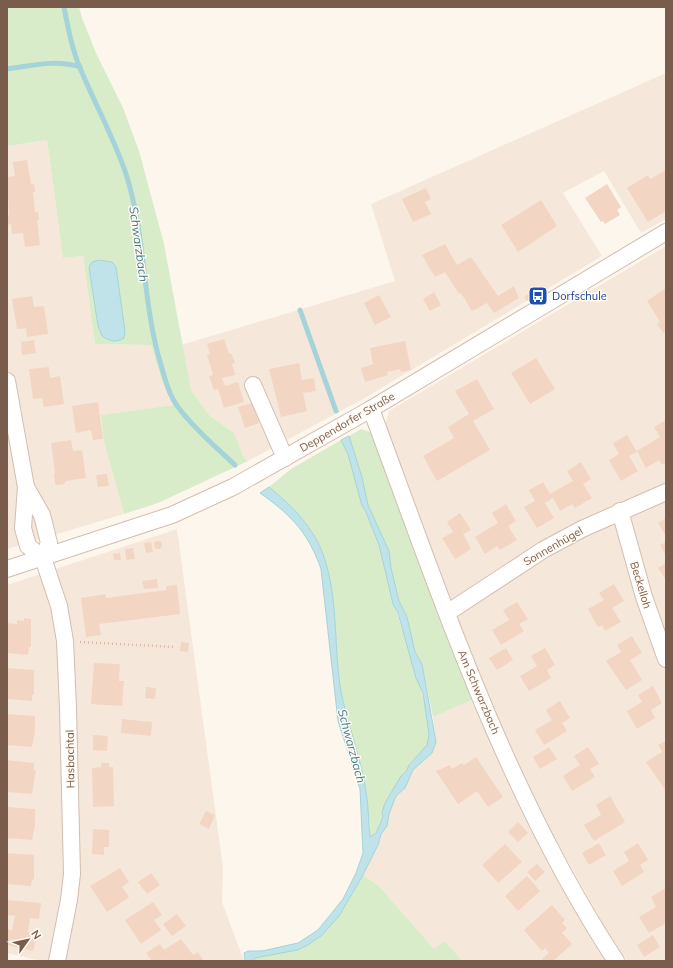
<svg xmlns="http://www.w3.org/2000/svg" width="673" height="968" viewBox="0 0 673 968" font-family="Mulish,sans-serif">
  <style>
    .residential { fill: #f5e8da }
    .green { fill: #d8ecc9; fill-rule: evenodd }
    .water { fill: #bfe3e8; stroke: #a5d3da }
    .lines { fill: none; stroke-linecap: round; stroke-linejoin: round }
    .stream { stroke: #a5d3da; stroke-width: 5 }
    .building { fill: #f3d5c3 }
    .minor-casing { stroke: #d1beb0; stroke-width: 18 }
    .path { stroke: #d9b8a5; stroke-width: 2.5; stroke-dasharray: 1 3; stroke-linecap: butt }
    .minor { stroke: #fff; stroke-width: 16 }
    .labels { text-anchor: middle; dominant-baseline: central; stroke-width: 3; stroke-linejoin: round; paint-order: stroke }
    .transit-label { font-size: 11px; fill: #164399; stroke: #fffaf3; text-anchor: start }
    .street-label { font-size: 11px; fill: #7a5c4d; stroke: #fffaf3 }
    .water-label { font-size: 12px; font-style: italic; fill: #437c86; stroke: #fffaf3 }
  </style>
  <rect width="100%" height="100%" fill="#fdf6ec"/>
  <g class="residential">
    <path d="M666,73v146l-25,14 -37,-62 -41,22 39,63 -239,143 -115,62 -4,-3 -10,-25 -24,-17 -19,-26 -10,-45 214,-64 -24,-77z"/>
    <path d="M47,140l16,118 20,-2 12,88 56,1 11,36 13,24 -74,10 3,27 20,72 -117,35v-403z"/>
    <path d="M666,246v715h-39l-20,-30 -60,-107 -62,-132 -100,-267 4,-14z"/>
    <path d="M177,529l46,339 -1,34 22,59h-202l-35,-8v-368z"/>
    <path d="M472,700l60,132 74,129h-143l-19,-20 -10,8 -55,-63 -16,-11 15,-30 3,-11 6,-8 2,-12 7,-18 9,-8 8,-18 19,-17 4,-11 -3,-25z"/>
  </g>
  <g class="green">
    <path d="M7,7h72l3,11 14,35 27,55 16,43 25,93 27,146 19,26 24,17 10,25 4,3 -90,42 -34,11 -20,-72 -3,-27 73,-10 -12,-24 -11,-36 -56,-1 -12,-88 -20,2 -16,-118 -40,6zM99,260l13,2v79l-10,-5 -4,-10 -9,-59 3,-5z"/>
    <path d="M361,429l11,4 100,267 -39,17 -11,-53 -7,-12 -8,-35 -8,-16 -8,-33 -2,-17 -21,-46 -6,-28 -12,-37 -1,-4z"/>
    <path d="M341,440l7,14 14,52 4,6 13,33 14,59c7,12 7,27 15,38 5,20 28,88 18,105 -4,7 -12,11 -17,17 -1,3 -1,6 -3,8 -5,6 -11,13 -14,20 -8,15 -8,36 -22,45 -1,-15 -1,-30 -4,-45 -5,-35 -20,-70 -26,-106 -6,-42 -2,-88 -16,-129 -9,-30 -32,-51 -55,-70l22,-18z"/>
    <path d="M363,875l16,11 55,63 10,-8 19,20h-210l2,-3 42,-9 42,-33z"/>
  </g>
  <g class="water">
    <path d="M99,260l13,2 4,5 9,64 -1,7c-9,5 -14,3 -22,-2l-4,-10 -9,-59 3,-5z"/>
    <path d="M349,436l13,41 6,28 21,46 2,17 8,33 8,16 8,35 7,12 14,78 -4,11 -19,17 -8,18 -9,8 -7,18 -2,12 -6,8 -3,11 -15,30 -24,41 -18,20 -15,10 -9,4 -42,8 -2,3h-8l-1,-8 4,-2h14l36,-8 20,-13 25,-31 13,-26 7,-20 -3,-64 -22,-68 -17,-152c-13,-37 -30,-54 -61,-76l9,-6c23,19 45,40 55,70 14,41 10,87 16,129 6,36 21,70 26,106 3,15 2,30 4,45l6,-4 7,-16 -1,-4 3,-10 16,-27 5,-4 3,-7 18,-20 2,-11 -6,-41 -7,-15 -18,-65 -5,-9 -14,-59 -13,-33 -4,-6 -14,-52 -7,-14z"/>
  </g>
  <g class="lines">
    <g class="stream">
      <path d="M64,7c4,21 8,42 16,61 15,36 34,70 46,106 20,62 16,129 35,191 4,14 8,30 17,42 16,22 38,40 57,58"/>
      <path d="M7,69c24,-3 49,-10 73,-2"/>
      <path d="M300,310l36,101"/>
    </g>
  </g>
  <g class="building">
    <path d="M27,160l4,24h3l1,8h-2l2,20h3l1,8h-2l3,25 -15,2 -2,-14 -11,1 -1,-10 -4,1v-10h2l-2,-38 8,-1 -2,-14z"/>
    <path d="M666,170v41l-18,11 -21,-34 21,-13 2,4z"/>
    <path d="M607,184l14,23 -4,3 3,5 -15,9 -2,-3 -2,1 -16,-24z"/>
    <path d="M426,188l5,11 -6,3 6,12 -18,8 -11,-23z"/>
    <path d="M541,200l16,26 -39,26 -17,-27z"/>
    <path d="M445,244l12,21 14,-8 27,39 16,-10 5,12 -25,15 -7,-10 -15,8 -11,-18 -2,1 -14,-22 -10,5 -13,-22z"/>
    <path d="M666,288v43l-3,2 -6,-9 3,-2 -13,-21z"/>
    <path d="M434,292l7,13 -11,6 -7,-12z"/>
    <path d="M532,292l2,4 -7,5 -3,-4z"/>
    <path d="M379,295l12,22 -16,8 -11,-22z"/>
    <path d="M32,296l2,11 10,-1 4,28 -21,3 -1,-9 -9,1 -5,-30z"/>
    <path d="M224,339l5,15 2,-1 4,10 -3,1 3,11 -13,3 3,8 13,-4 6,20 -20,6 -6,-19 -4,1 -5,-14 4,-1 -6,-20 3,-1 -3,-10z"/>
    <path d="M34,340l2,13 -14,2 -1,-13z"/>
    <path d="M405,341l6,29 -10,2 -1,-3 -13,3 1,3 -23,7 -4,-14 12,-4 -3,-16z"/>
    <path d="M536,358l19,31 -25,15 -19,-31z"/>
    <path d="M299,363l3,17 12,-2 2,13 -13,2 4,18 -26,6 -12,-48z"/>
    <path d="M49,367l1,11 10,-2 4,28 -20,3 -2,-9 -9,1 -4,-30z"/>
    <path d="M477,379l17,30 -21,12 17,29 -53,31 -14,-25 31,-18 -6,-11 21,-13 -14,-23z"/>
    <path d="M98,402l5,37 -10,1 -2,-10 -15,3 -4,-27z"/>
    <path d="M252,403l7,20 -14,5 -7,-21z"/>
    <path d="M666,420v42l-4,3 -3,-5 -13,8 -9,-17 23,-14 -6,-10z"/>
    <path d="M627,435l10,17 -8,4 9,15 -17,10 -12,-21 10,-6 -6,-11z"/>
    <path d="M71,440l2,11 9,-1 4,28 -20,3 -2,3 -7,1 -2,-1 -1,-9 1,-2 -4,-30z"/>
    <path d="M581,462l10,17 -8,5 9,14 -17,10 -3,-4 -12,7 -7,-13 -8,5 9,15 -17,10 -13,-21 11,-6 -6,-11 14,-8 7,12 23,-13 -6,-10z"/>
    <path d="M107,474l2,12 -11,1 -2,-12z"/>
    <path d="M506,504l10,17 -8,5 9,14 -17,10 -3,-4 -12,8 -10,-17 23,-14 -6,-10z"/>
    <path d="M460,513l11,17 -8,4 8,15 -16,10 -13,-21 11,-6 -6,-10z"/>
    <path d="M666,518v18l-8,-13z"/>
    <circle cx="158" cy="545" r="4"/>
    <path d="M151,542l2,10 -7,1 -2,-10z"/>
    <path d="M666,542v14l-6,-11z"/>
    <path d="M133,548l2,11 -9,1 -1,-11z"/>
    <path d="M120,553l1,7h-7l-1,-6z"/>
    <path d="M666,563v17l-8,-12z"/>
    <path d="M157,579l1,9 -14,1 -2,-8z"/>
    <path d="M614,584l10,17 -12,7 9,14 -16,9 -3,-6 -4,2 -10,-18 16,-9 -5,-7z"/>
    <path d="M177,585l3,29 -81,10 2,11 -15,2 -5,-39 25,-4v4l60,-8v-4z"/>
    <path d="M517,602l11,17 -9,5 5,7 -23,14 -9,-15 17,-10 -6,-10z"/>
    <path d="M24,618l7,1v28h-2l-1,8 -21,-2v-30l10,1v-4l7,1z"/>
    <path d="M632,636l10,17 -12,7 12,20 -16,10 -20,-29 15,-9 -4,-7z"/>
    <path d="M181,642l8,1 -1,9 -8,-1z"/>
    <path d="M506,648l7,12 -16,10 -8,-12z"/>
    <path d="M545,648l10,17 -8,5 4,8 -22,13 -9,-15 17,-10 -6,-10z"/>
    <path d="M94,663l26,1 -1,17h5l-2,25 -31,-2z"/>
    <path d="M7,668l27,2v25h-2v6l-25,-2z"/>
    <path d="M653,686l9,17 -11,7 4,8 -18,11 -10,-18 15,-9 -4,-7z"/>
    <path d="M146,687l10,1 -1,11 -10,-1z"/>
    <path d="M560,701l10,17 -8,5 5,8 -23,14 -9,-15 17,-10 -6,-10z"/>
    <path d="M7,714l28,2v16l-3,15 -25,-2z"/>
    <path d="M122,719l30,3 -1,14 -30,-3z"/>
    <path d="M93,735l15,1 -1,15 -14,-1z"/>
    <path d="M666,741v50l-20,-29 16,-10 -4,-7z"/>
    <path d="M549,747l8,12 -17,10 -7,-12z"/>
    <path d="M588,747l11,17 -9,5 5,8 -23,14 -9,-15 17,-11 -6,-9z"/>
    <path d="M476,757l27,40 -15,10 -11,-16 -19,13 -22,-33 14,-6 2,4 10,-6 2,2z"/>
    <path d="M7,760l27,3v7h2l-4,24 -25,-2z"/>
    <path d="M101,763h8v4h4l1,39 -21,1 -1,-39 9,-1z"/>
    <path d="M610,796l15,26 -31,19 -10,-16 17,-10 -5,-10z"/>
    <path d="M7,807l28,2v16l-3,15 -25,-2z"/>
    <path d="M206,811l9,4 -6,14 -10,-5z"/>
    <path d="M518,822l10,11 -10,9 -10,-10z"/>
    <path d="M93,829l16,1v17h-5v8l-12,-1z"/>
    <path d="M599,843l7,12 -17,10 -7,-12z"/>
    <path d="M638,843l10,17 -8,5 4,7 -22,14 -9,-15 16,-10 -5,-9z"/>
    <path d="M505,844l17,18 -24,21 -16,-18z"/>
    <path d="M7,853l27,2v25l-2,-1 -1,7 -24,-2z"/>
    <path d="M537,864l8,8 -10,9 -8,-9z"/>
    <path d="M120,868l9,14 -7,5 7,10 -22,15 -17,-26z"/>
    <path d="M151,873l9,12 -13,9 -9,-12z"/>
    <path d="M527,876l13,15 -22,20 -13,-15z"/>
    <path d="M666,888v35l-17,10 -10,-16 17,-10 -5,-10z"/>
    <path d="M7,900l34,3 -2,16 -9,-1 -2,14 9,2 -4,17 -26,-6v-16l5,1 3,-14 -8,-1z"/>
    <path d="M153,902l9,13 -8,5 7,10 -20,14 -16,-24z"/>
    <path d="M552,905l13,15 -3,3 5,5 -5,5 10,11 -19,17h-9l-2,-2 7,-6 -4,-5 -3,3 -18,-21z"/>
    <path d="M177,914l9,12 -14,10 -9,-12z"/>
    <path d="M653,935l7,12 -16,10 -7,-12z"/>
    <path d="M181,939l12,16 5,-3 6,9h-39l-2,-2 -3,2h-8l-6,-8 14,-9 4,6z"/>
  </g>
  <g class="lines">
    <defs>
      <g id="minor">
        <path d="M7,381l19,106 -3,41 5,18 15,12"/>
        <path d="M253,385l32,73"/>
        <path d="M371,409c70,188 134,383 245,552"/>
        <path d="M26,487l16,28 7,28 -6,15"/>
        <path d="M620,511l24,86 22,62"/>
        <path d="M43,558l16,48 6,35 3,67 4,166 -3,26 -12,61"/>
        <path d="M7,569l165,-54 61,-28 138,-78 295,-177"/>
        <path d="M447,613l96,-63 39,-21 84,-37"/>
      </g>
    </defs>
    <use href="#minor" class="minor-casing"/>
    <path class="path" d="M80,642l95,5"/>
    <use href="#minor" class="minor"/>
  </g>
  <defs>
    <symbol id="bus-square" viewBox="-11 -11 22 22"><rect x="-9" y="-9" width="18" height="18" rx="4" fill="#1a4fb4" stroke="#fffaf3"/><path d="M-5-6H5V4H4V6H2V4H-2V6H-4V4H-5ZM-3.5-4V0h7V-4ZM-3.5 1.2v1.5H-2V1.2ZM2 1.2v1.5H3.5V1.2Z" fill="#fff"/></symbol>
  </defs>
  <g fill-rule="evenodd">
    <use href="#bus-square" x="527" y="285" width="22" height="22"/>
  </g>
  <g class="labels">
    <g class="transit-label">
      <text x="552" y="296">Dorfschule</text>
    </g>
    <g class="street-label">
      <text transform="translate(347 422) rotate(-30)">Deppendorfer Straße</text>
      <text transform="translate(553 546) rotate(-30)">Sonnenhügel</text>
      <text transform="translate(641 585) rotate(73)">Beckelloh</text>
      <text transform="translate(479 692) rotate(67)">Am Schwarzbach</text>
      <text transform="translate(70 759) rotate(-91)">Hasbachtal</text>
    </g>
    <g class="water-label">
      <text transform="translate(139 244) rotate(82)">Schwarzbach</text>
      <text transform="translate(352 746) rotate(75)">Schwarzbach</text>
    </g>
  </g>
  <rect width="673" height="968" fill="none" stroke="#7a5c4d" stroke-width="16"/>
  <g transform="translate(28 940) rotate(57)" stroke="#fffaf3" stroke-width="3" paint-order="stroke">
  <path d="M0-3L7 15L0 10L-7 15Z" fill="#7a5c4d"/>
  <text y="-6" font-size="11" font-weight="bold" text-anchor="middle" fill="#7a5c4d">N</text>
  </g>
</svg>
